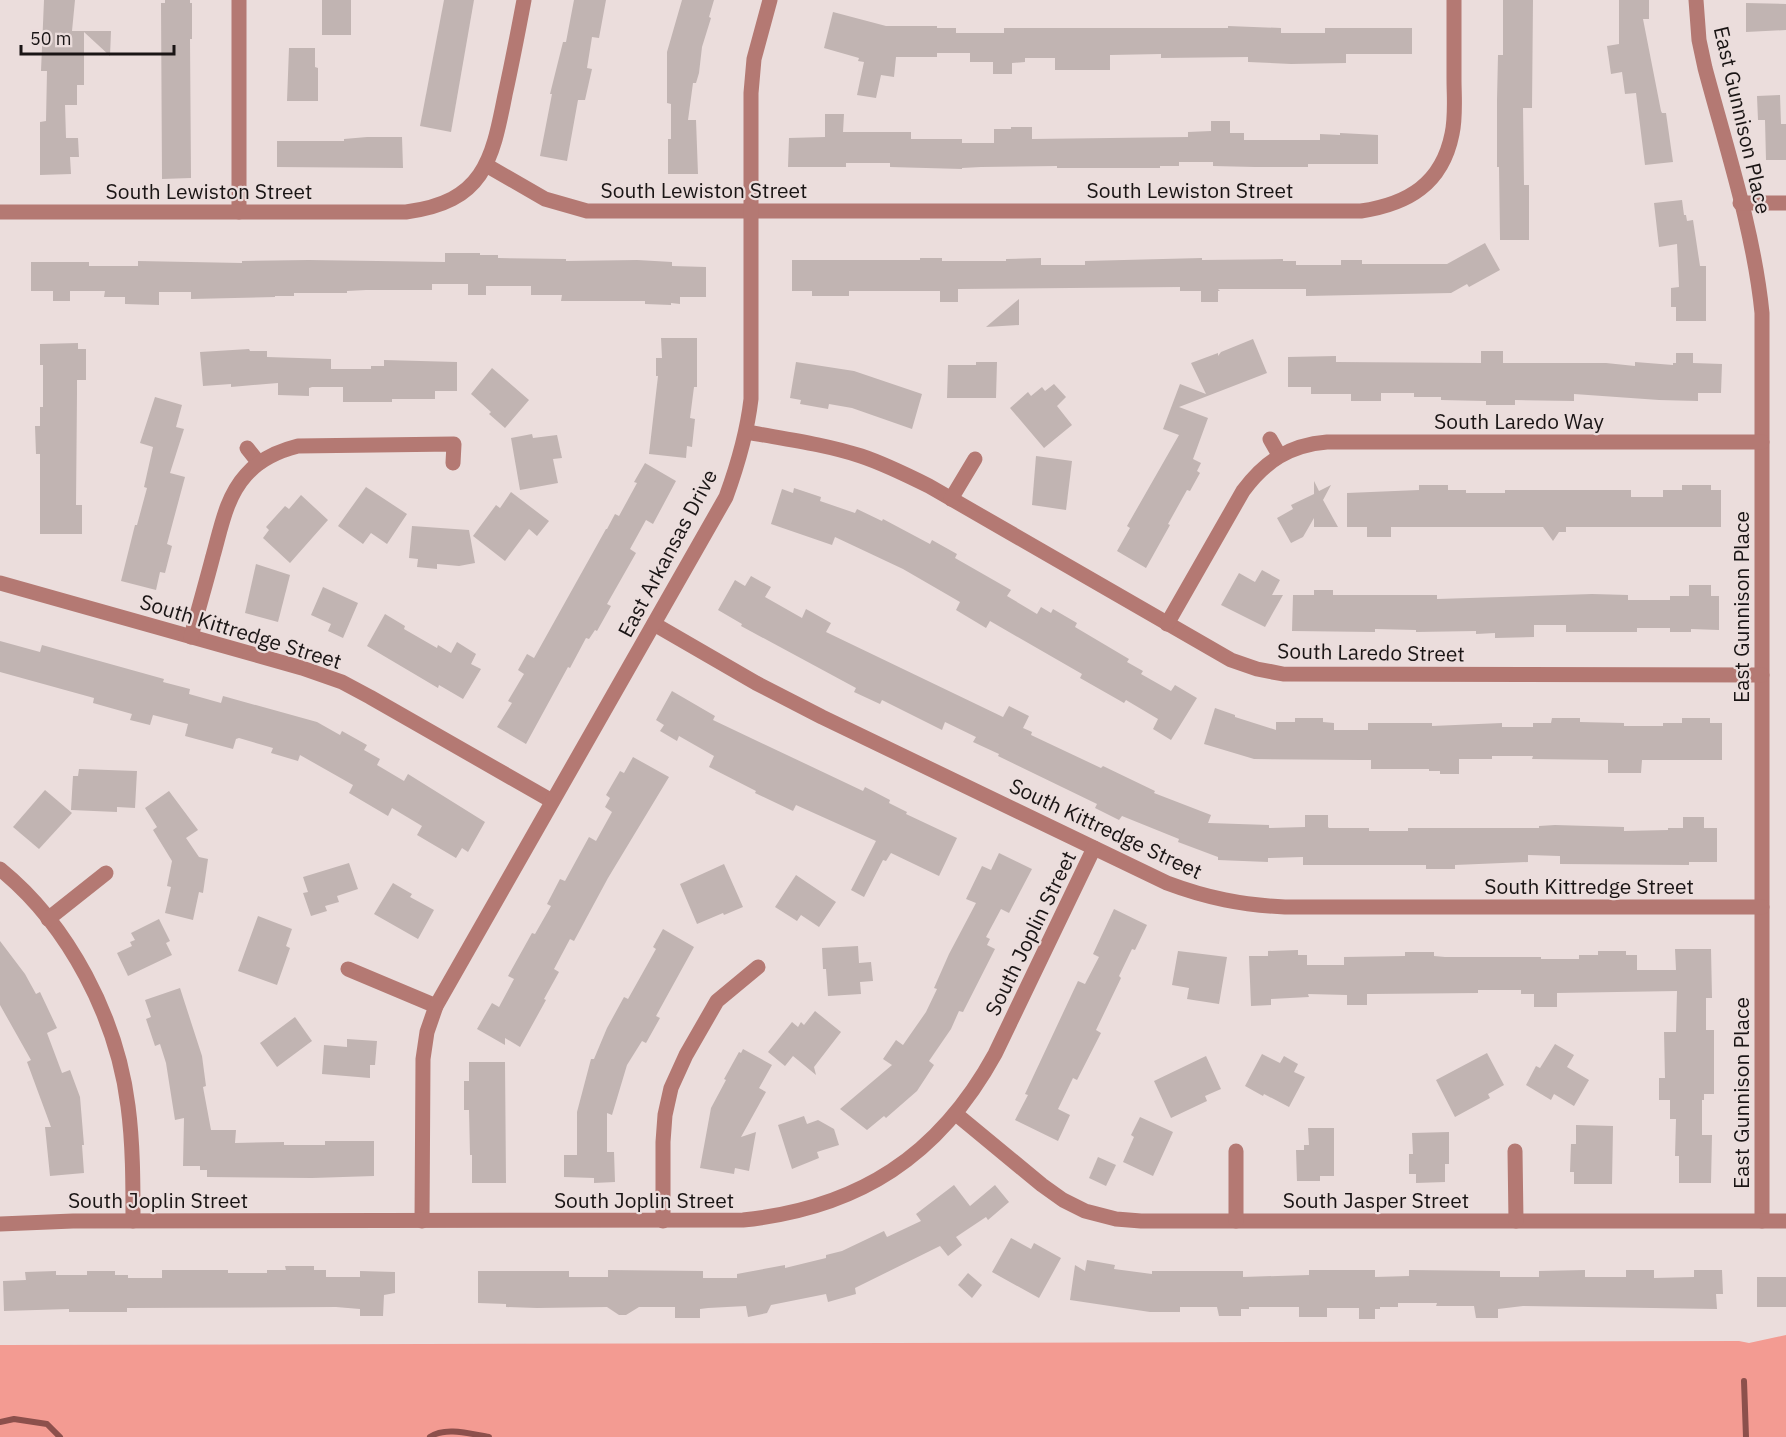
<svg xmlns="http://www.w3.org/2000/svg" width="1786" height="1437" viewBox="0 0 1786 1437" font-family="'IBM Plex Sans',sans-serif">
  <style>
    .green { fill: #f39b92 }
    .lines { fill: none; stroke-linecap: round; stroke-linejoin: round }
    .stream { stroke: #8c504c; stroke-width: 6 }
    .building { fill: #c1b4b2 }
    .minor { stroke: #b47973; stroke-width: 15 }
    .labels { text-anchor: middle; dominant-baseline: central; stroke-width: 4.5; stroke-linejoin: round; paint-order: stroke }
    .street-label { font-size: 21px; fill: #1a1515; stroke: #ebdddc }
  </style>
  <rect width="100%" height="100%" fill="#ebdddc"/>
  <path class="green" d="M1786,1335v102h-1786v-92h3l1736,-4 10,2z"/>
  <g class="lines">
    <g class="stream">
      <path d="M1744,1381l2,56"/>
      <path d="M0,1422l14,-3 33,5 13,13"/>
      <path d="M430,1437c15,-11 41,-3 59,0"/>
    </g>
  </g>
  <g class="building">
    <path d="M44,0h31l-3,31h39l-1,25 -26,-24v53h-7v20h-12l1,33h12l1,19h-9l1,17 -31,1v-53l6,-1 1,-50h-6z"/>
    <path d="M165,0h25v3h2v36h-2l1,139 -29,1 -1,-176h4z"/>
    <rect x="322" y="0" width="29" height="35"/>
    <path d="M444,0h30l-23,132 -31,-6z"/>
    <path d="M574,0h32l-7,38 -7,-1 -5,31 5,1 -7,31h-7l-11,61 -27,-5 12,-62h-2l13,-52h3z"/>
    <path d="M682,0h32l-5,17 2,1 -9,29 -3,26 -3,10h-3l-5,37h8l2,54h-30v-35h3v-35l-4,-1v-51z"/>
    <path d="M1503,0h30l-1,108h-9l1,77h5v55h-29l-1,-73h-2v-67l1,-45h5z"/>
    <path d="M1619,0h30v19h-6l18,92 1,2h4l7,49 -28,3 -9,-72 -11,1 -3,-22 -11,2 -4,-28 12,-2z"/>
    <path d="M1746,3l40,1v26l-40,2z"/>
    <path d="M833,12l53,14h51v2h19v5h48v-5h224v-2l53,2v5h44v-5h87v26h-66v9l-55,1 -43,-2v-5l-87,1v-4l-51,1v15h-55v-12h-30v4l-13,1v11h-19v-12h-23v-9h-33v4h-41l-2,20 -13,-2 -5,23 -19,-3 7,-33 -6,-1 1,-3 -35,-10z"/>
    <path d="M289,48h26v19l3,1v33h-31z"/>
    <path d="M1780,95l1,29h5v36h-20l-1,-40h-7l-1,-24z"/>
    <path d="M825,114h19l-1,18h68v7h51v4h32v-14h17v-2h21v12l156,-2v-5l23,-1v-10h19v12h14v7h76v-6l20,1v-2l38,2v29h-70v3h-53l-42,-1v-4h-34v4h-19v2h-103v-2l-76,1 -19,1v1l-72,-2v-4h-44v4h-58l1,-29 36,-1z"/>
    <path d="M367,137h35l1,31 -126,-1v-26h67v-2z"/>
    <path d="M1682,200l2,15h2l1,6 6,-1 7,46h6v55h-30v-14h-5v-19l8,-1 -2,-43 -18,3 -5,-44z"/>
    <path d="M1485,243l15,27 -31,17 -2,-3 -16,9 -145,3v-7h-88l2,2h-2v11h-17v-11h-21v-4l-222,2v13h-18v-11h-91v5h-37v-5h-20v-31h128v-2h22v3h64v-2l35,-1v7h44v-4l117,-3v2l81,-1v2h13v4h45v-5h21v4h85z"/>
    <path d="M445,253h35v2h18v3l68,1v2l71,-1 35,2v4l34,1v30h-26v7l-9,-1v2l-26,-1v-3h-84l1,-6h-31v-9h-45v9h-18v-11h-36v6h-66l-19,1v2h-53v3h-19v1l-84,2v-7h-32v13l-34,-1v-7h-21l1,-6h-35v10h-17v-10h-22v-29h58v4h49v-5l104,2v-2l67,-1 136,2z"/>
    <path d="M1019,299v26l-33,2z"/>
    <path d="M661,338h36v49h-3l-4,31 5,1 -3,28 -5,-1 -1,12 -37,-4 9,-78h-2v-18h6z"/>
    <path d="M1253,339l14,34 -88,34 29,11 -15,41 8,4 -4,8 3,2 -10,18 -3,-1 -19,34 2,1 -24,43 -29,-17 13,-23 -3,-2 52,-91 -16,-6 17,-45 26,10 -15,-31 27,-10v3l3,-4z"/>
    <path d="M78,343v6h8v31h-9v13l-1,112h6v29h-42v-80h-4l-1,-28h5v-19h3v-42h-3v-21z"/>
    <path d="M249,349l1,2h17v6l64,2v10h40v-3h13v-6l73,2v29h-22v8h-43v3h-49v-15h-31l-3,1v8l-31,-1v-12l-47,4v-3l-28,2 -3,-34z"/>
    <path d="M1481,351h22v12h103l29,3v-4l38,3v-2h3v-10h17v10l29,1 -1,29h-23v8l-39,-1 -85,-6v7l-59,-1v5h-29v-4l-45,-1v-3h-27v-4h-33v8h-30v-7h-40v-7h-23v-30l48,-1v6l145,1z"/>
    <path d="M796,362l58,9 68,23 -10,35 -60,-21 -23,-4 -1,5 -28,-5 1,-4 -11,-2z"/>
    <path d="M976,362h21l-1,36h-49l1,-33h28z"/>
    <path d="M492,368l37,32 -24,28 -16,-14 2,-2 -20,-18z"/>
    <path d="M1054,384l12,13 -9,9 15,19 -28,23 -34,-40 18,-16 3,4 11,-9 3,4z"/>
    <path d="M155,397l27,8 -6,22 8,2 -14,44 15,4 -18,67 5,2 -7,27 -5,-1 -4,18 -35,-9 14,-56h2l10,-37 -3,-1 9,-40 -13,-4z"/>
    <path d="M532,434l1,4 24,-3 5,23 -9,1 5,24 -38,7 -9,-52z"/>
    <path d="M1036,456l36,5 -6,49 -34,-5z"/>
    <path d="M645,463l31,18 -23,43 -7,-4 -16,29 6,4 -29,51 4,2 -14,25 -2,-1 -6,9 -3,-1 -16,30 -2,-1 -42,77 -29,-17 15,-24 -4,-2 16,-27 -6,-4 9,-16 7,4 72,-129h1l8,-15 4,2 18,-33 -3,-1z"/>
    <path d="M1314,481l5,10 12,-6 -8,15 15,27h-24v-9l-11,19 -12,6 -14,-25 16,-9 -2,-4 23,-11z"/>
    <path d="M1419,485h29v5h18v3h39v-3h126v7h32v-7h19v-5h29v5h10v37h-155v5h-7l-6,9 -10,-14h-152v10h-24v-10h-20v-34l72,-3z"/>
    <path d="M366,487l41,27 -20,30 -16,-11 -8,11 -25,-18z"/>
    <path d="M794,488l27,9 -1,4 35,12 2,-4 25,12 1,-2 47,25 2,-4 25,14 -2,4 56,32 -4,6 30,18 4,-7 10,6 2,-4 24,14 -2,4 54,32 -2,3 16,9 -2,3 30,17 4,-6 22,13 -26,42 -18,-11 5,-10 -32,-19 -2,3 -44,-25 2,-4 -92,-53 -4,7 -30,-18 4,-8 -57,-33 -68,-32 -3,8 -61,-21 11,-35 11,4z"/>
    <path d="M511,492l38,29 -12,15 -8,-7 -24,32 -32,-25 23,-31 4,3z"/>
    <path d="M301,495l27,25 -38,43 -27,-25 6,-8 -3,-3 19,-21 4,3z"/>
    <path d="M412,526l57,4 6,33 -16,3 -22,-2v5l-20,-2 1,-8 -9,-1z"/>
    <path d="M256,564l34,11 -12,47 -33,-9z"/>
    <path d="M1262,570l18,10 -8,15h11l-18,32 -44,-22 18,-32 16,9z"/>
    <path d="M751,576l20,11 -6,10 37,21 4,-9 25,14 -5,9 177,85 6,-11 20,10 -6,12 9,4 -1,3 70,33 2,-2 52,25 -1,2 57,22 -3,8 61,2v3l36,-1v-12h23v12l1,1h40v3h39v-3h131v-2l16,-1 69,2v4l44,-1v-2h15v-11h21v11h13v34h-28v3l-129,-1v-8l-32,-1v7l-73,3v4h-29v-4h-123v-8l-35,1v4l-50,-2v-3l-40,-15 1,-3 -57,-23 -3,4 -24,-12 2,-4 -99,-48 1,-2 -26,-12 3,-5 -31,-15 -3,8 -60,-30 -2,4 -26,-12 2,-4 -115,-62 1,-2 -24,-14 17,-30 10,6z"/>
    <path d="M1689,585h22v11h8v34l-28,-1v3h-21v-4h-33v4h-71v-7h-32v12l-39,1v-5l-19,1v-3l-60,1v-2l-41,-1v3l-83,-1 1,-36h21v-5h19v5h104v4l155,-5 36,1v5h42v-4h19z"/>
    <path d="M323,587l35,16 -15,35 -15,-7 3,-7 -20,-9z"/>
    <path d="M385,614l20,12 -1,3 33,19 1,-3 13,8 6,-11 19,12 -5,10 10,5 -18,30 -24,-14 -1,3 -71,-42z"/>
    <path d="M0,641l40,11 2,-7 122,34 -1,3 27,7 -1,5 32,9 2,-7 94,26 23,13 2,-4 25,14 -3,5 16,9 -3,6 27,16 4,-7 77,48 -17,30 -6,-4 -6,10 -39,-23 5,-9 -30,-18 -4,8 -39,-23 4,-8 -53,-30 -2,6 -27,-8 2,-5 -34,-10 -3,1 -3,10 -48,-13 3,-12 -35,-9 -3,10 -20,-5 2,-6 -39,-11 1,-5 -94,-26z"/>
    <path d="M672,691l43,25 -2,4 150,71 2,-4 25,13 -1,3 18,9 -1,2 51,24 -18,38 -48,-23 -5,8 -3,-1 -19,37 -13,-7 25,-49 -80,-36 -3,6 -38,-18 1,-2 -47,-24 5,-11 -35,-20 -2,5 -17,-10 4,-6 -8,-5z"/>
    <path d="M1215,708l20,7v2l41,13v-8h19v-4h28v4l11,1v7h34v-7h64v3l70,-3v4h31v-4h18l1,-5h28v4l44,1v3h39v-3h19v-5h28v5h12v37h-80l-1,13h-33v-13l-76,-1 1,-3h-41v3h-33v15h-19v-3h-11v-2h-58v-9h-10l-107,-1 -50,-15z"/>
    <path d="M633,757l36,20 -61,101 -34,63 -4,-2 -16,30 5,3 -15,27 2,1 -26,47 -15,-9v7l-28,-16 15,-26 7,4 15,-28 -6,-3 24,-43 3,1 16,-28 -4,-2 13,-25 5,2 24,-44 7,4 16,-29 -7,-5 5,-9 -4,-3 14,-24 4,2z"/>
    <path d="M79,769l58,2 -2,37 -18,-1v5l-46,-2 2,-34h5z"/>
    <path d="M45,790l27,23 -33,36 -26,-22z"/>
    <path d="M169,791l29,39 -12,8 13,19 9,2 -5,34 -4,-1 -6,28 -28,-7 6,-26 -4,-1 5,-25 -19,-31 4,-3 -12,-19z"/>
    <path d="M999,853l33,16 -23,44 -8,-4 -15,28 4,2 -3,6 8,4 -32,63 -4,-1 -8,18 -22,32 5,4 -17,26 -31,27 -2,-2 -17,14 -27,-21 52,-44 -9,-6 13,-19 7,5 23,-33 11,-23 -3,-1 15,-34 27,-51 -10,-4 16,-33 9,4z"/>
    <path d="M349,863l9,26 -21,7 2,6 -14,4 2,5 -16,5 -8,-23 5,-1 -5,-15z"/>
    <path d="M724,864l19,43 -19,8 -1,-2 -26,11 -17,-40z"/>
    <path d="M796,875l40,27 -17,25 -18,-12 -4,6 -22,-14z"/>
    <path d="M393,883l19,11 -2,3 24,13 -16,29 -44,-25z"/>
    <path d="M1114,909l33,16 -12,25 -3,-1 -13,27 2,2 -25,52 5,3 -24,47 -4,-2 -15,31 12,6 -12,26 -43,-21 13,-25 -3,-1 53,-113 7,3 14,-27 -6,-3z"/>
    <path d="M258,916l34,13 -6,17 4,2 -13,37 -39,-14z"/>
    <path d="M159,919l11,22 -4,2 6,12 -44,21 -11,-23 15,-7 -2,-4 5,-2 -4,-7z"/>
    <path d="M663,929l31,18 -38,69 4,2 -14,25 -4,-2 -15,24 -15,50 -5,-2v39h7l1,30 -21,1v-5l-30,-1v-22h13v-43l14,-53h3l13,-31 17,-31 4,2 28,-50 -3,-2z"/>
    <path d="M0,941l25,33 11,20 4,-2 17,36 -10,5 15,40 8,-3 10,27 4,48h-2l2,28 -34,3 -5,-49h6l-24,-65 4,-2 -31,-55z"/>
    <path d="M858,946l1,17 12,-1 2,19 -13,1 1,12 -33,2 -2,-27h-3l-1,-21z"/>
    <path d="M1675,949h36l1,49h-6v32h8v64h-10v6h-2v35h10l-1,48h-32v-27h-4l1,-37h-6v-19h-11v-22h6l-1,-46h12l1,-41 -120,2v14h-23v-13h-13v-4h-43v3l-107,1h-4v11h-20v-10l-39,-1 1,3 -38,2v6l-20,1 -2,-50h19v-5l30,-1v5h9v10h37v-8l61,-1v-4h29v4l11,1h96v2h38v-4h19v-4h28v4h11v15h39z"/>
    <path d="M1178,951l49,6 -8,47 -32,-5 2,-11 -17,-3z"/>
    <path d="M180,988l22,68 4,30 -3,1 8,43h25l-1,13 49,-1v3h41v-4h49v35l-62,2 -105,-1v-7h-7v-4h-17l1,-48 -9,2 -9,-57 -6,-19 -5,2 -9,-27 5,-2 -6,-17z"/>
    <path d="M815,1011l26,21 -27,35 2,8 -23,-19 -8,10 -17,-14 24,-30 6,5 3,-5 3,3z"/>
    <path d="M295,1017l17,24 -35,26 -17,-24z"/>
    <path d="M347,1039l30,2 -2,24h-5v13l-48,-4 2,-29 23,2z"/>
    <path d="M1555,1044l19,11 -7,12 22,13 -15,26 -20,-12 -3,6 -25,-15 10,-19 4,2z"/>
    <path d="M743,1049l29,16 -13,23 7,4 -25,45 15,-5 -7,39 -14,-3 -1,6 -34,-6 11,-60 15,-28 -2,-1 15,-27 2,1z"/>
    <path d="M1487,1053l17,32 -16,9 2,4 -35,19 -19,-37z"/>
    <path d="M1262,1054l18,9 4,-7 14,8 -4,8 11,5 -16,30 -25,-13 -1,2 -18,-10z"/>
    <path d="M1206,1056l15,33 -16,7 2,5 -36,17 -17,-37z"/>
    <path d="M469,1062h36l1,121h-34v-28h-2l-1,-45h-5v-29h5z"/>
    <path d="M804,1116l3,8 11,-4 16,9 5,16 -22,7 2,6 -27,11 -14,-44z"/>
    <path d="M1140,1117l33,15 -20,44 -30,-14 11,-25 -3,-2z"/>
    <path d="M1576,1125l37,1 -1,58h-38v-12h-4l1,-28h5z"/>
    <path d="M1308,1128h26v48h-14v5h-23l-1,-31h8v-5h5z"/>
    <path d="M1449,1132v32h-4v18l-29,1v-9h-7v-20h4l-1,-21z"/>
    <path d="M1098,1157l18,8 -10,21 -17,-8z"/>
    <path d="M954,1185l16,21 25,-21 14,17 -21,18 -2,-3 -30,20 6,8 -14,11 -8,-10 -85,42 1,6 -28,8 -2,-8 -55,11 -4,8 -19,4 -2,-11 -38,2 -8,1v9h-25v-11h-36l-13,8h-7l-12,-8 -70,1 -31,-1v-3l-28,-1v-32h91v6h39v-7l95,1v7h34v-4l48,-9v3l41,-10v-3l16,-4 42,-20 3,6 34,-16 -5,-7z"/>
    <path d="M1011,1238l20,11 3,-6 27,15 -22,40 -47,-26z"/>
    <path d="M1087,1260l28,5 -1,4 38,5v-3h91v6l66,-2v-5h66v7l34,-1v-6l91,1v6h39v-6l46,-1v7h41v-7h28v8l40,-1v-7h28l1,24h-7l1,15 -194,-3 -25,3v9h-22l-2,-12h-38l1,-3h-39v4h-18v2h-5v10h-16v-11h-32v9h-28v-10h-50v2h-8v7h-22l-2,-9h-37v5h-30l-80,-12 5,-35 10,6z"/>
    <path d="M285,1266h29v4h12v7h34v-6l35,1v21l-11,2 -1,21h-23v-7l-24,-2 -209,1v4h-58v-3l-65,2 -1,-30 23,-1 -1,-8 31,-1v4h31v-4h28v4h13v3h34v-8h66v3h39v-3h19z"/>
    <path d="M968,1273l14,12 -10,13 -14,-13z"/>
    <rect x="1757" y="1277" width="29" height="30"/>
  </g>
  <g class="lines">
    <g class="minor">
      <path d="M239,0v212"/>
      <path d="M1696,0l3,40 6,28c21,79 49,164 57,245v908"/>
      <path d="M486,165l59,34 42,12h774c47,-7 81,-27 91,-77 4,-18 2,-37 2,-56 0,-26 0,-52 0,-78"/>
      <path d="M1740,203h46"/>
      <path d="M0,212h406c77,-10 86,-50 99,-117 7,-32 13,-63 19,-95"/>
      <path d="M747,432c38,7 77,12 114,24 24,8 46,19 68,30l302,174 26,9 26,5 479,1"/>
      <path d="M1270,439l9,16"/>
      <path d="M247,448l12,15"/>
      <path d="M951,499l24,-40"/>
      <path d="M0,583l302,85 40,14 28,15 182,104"/>
      <path d="M654,624l102,59 66,34 345,166c40,15 75,22 118,24h477"/>
      <path d="M1167,624l76,-133c22,-30 47,-46 84,-49h435"/>
      <path d="M191,637c7,-27 15,-54 22,-81 8,-28 13,-59 33,-81 14,-16 32,-24 52,-29l156,-2 -1,19"/>
      <path d="M0,869c69,56 117,149 128,237 5,38 5,76 5,115"/>
      <path d="M48,919l58,-46"/>
      <path d="M348,969l88,37"/>
      <path d="M956,1114l86,71 21,15 22,11 31,8 25,2h645"/>
      <path d="M1236,1151v70"/>
      <path d="M1515,1151l1,70"/>
      <path d="M422,1221l1,-162 4,-27 9,-26 290,-509c12,-33 21,-63 25,-98v-306l3,-34 16,-59"/>
      <path d="M663,1221v-79l2,-27 6,-27 15,-33 31,-54 41,-34"/>
      <path d="M0,1224l73,-3 670,-1c116,-12 196,-64 252,-166l99,-206"/>
    </g>
  </g>
  <g class="labels">
    <g class="street-label">
      <text transform="translate(1743 120) rotate(77)">East Gunnison Place</text>
      <text x="704" y="190">South Lewiston Street</text>
      <text x="1190" y="190">South Lewiston Street</text>
      <text x="209" y="191">South Lewiston Street</text>
      <text x="1519" y="421">South Laredo Way</text>
      <text transform="translate(667 553) rotate(-62)">East Arkansas Drive</text>
      <text transform="translate(1741 607) rotate(-90)">East Gunnison Place</text>
      <text transform="translate(241 631) rotate(17)">South Kittredge Street</text>
      <text transform="translate(1371 652) rotate(1)">South Laredo Street</text>
      <text transform="translate(1106 828) rotate(25)">South Kittredge Street</text>
      <text x="1589" y="886">South Kittredge Street</text>
      <text transform="translate(1030 933) rotate(-64)">South Joplin Street</text>
      <text transform="translate(1741 1093) rotate(-90)">East Gunnison Place</text>
      <text x="158" y="1200">South Joplin Street</text>
      <text x="644" y="1200">South Joplin Street</text>
      <text x="1376" y="1200">South Jasper Street</text>
    </g>
  </g>
  <path d="M21 45v9h153v-9" fill="none" stroke="#1a1515" stroke-width="3"/>
  <text x="30" y="45" font-size="18" fill="#1a1515" stroke="#ebdddc" stroke-width="4.5" paint-order="stroke">50 m</text>
</svg>
